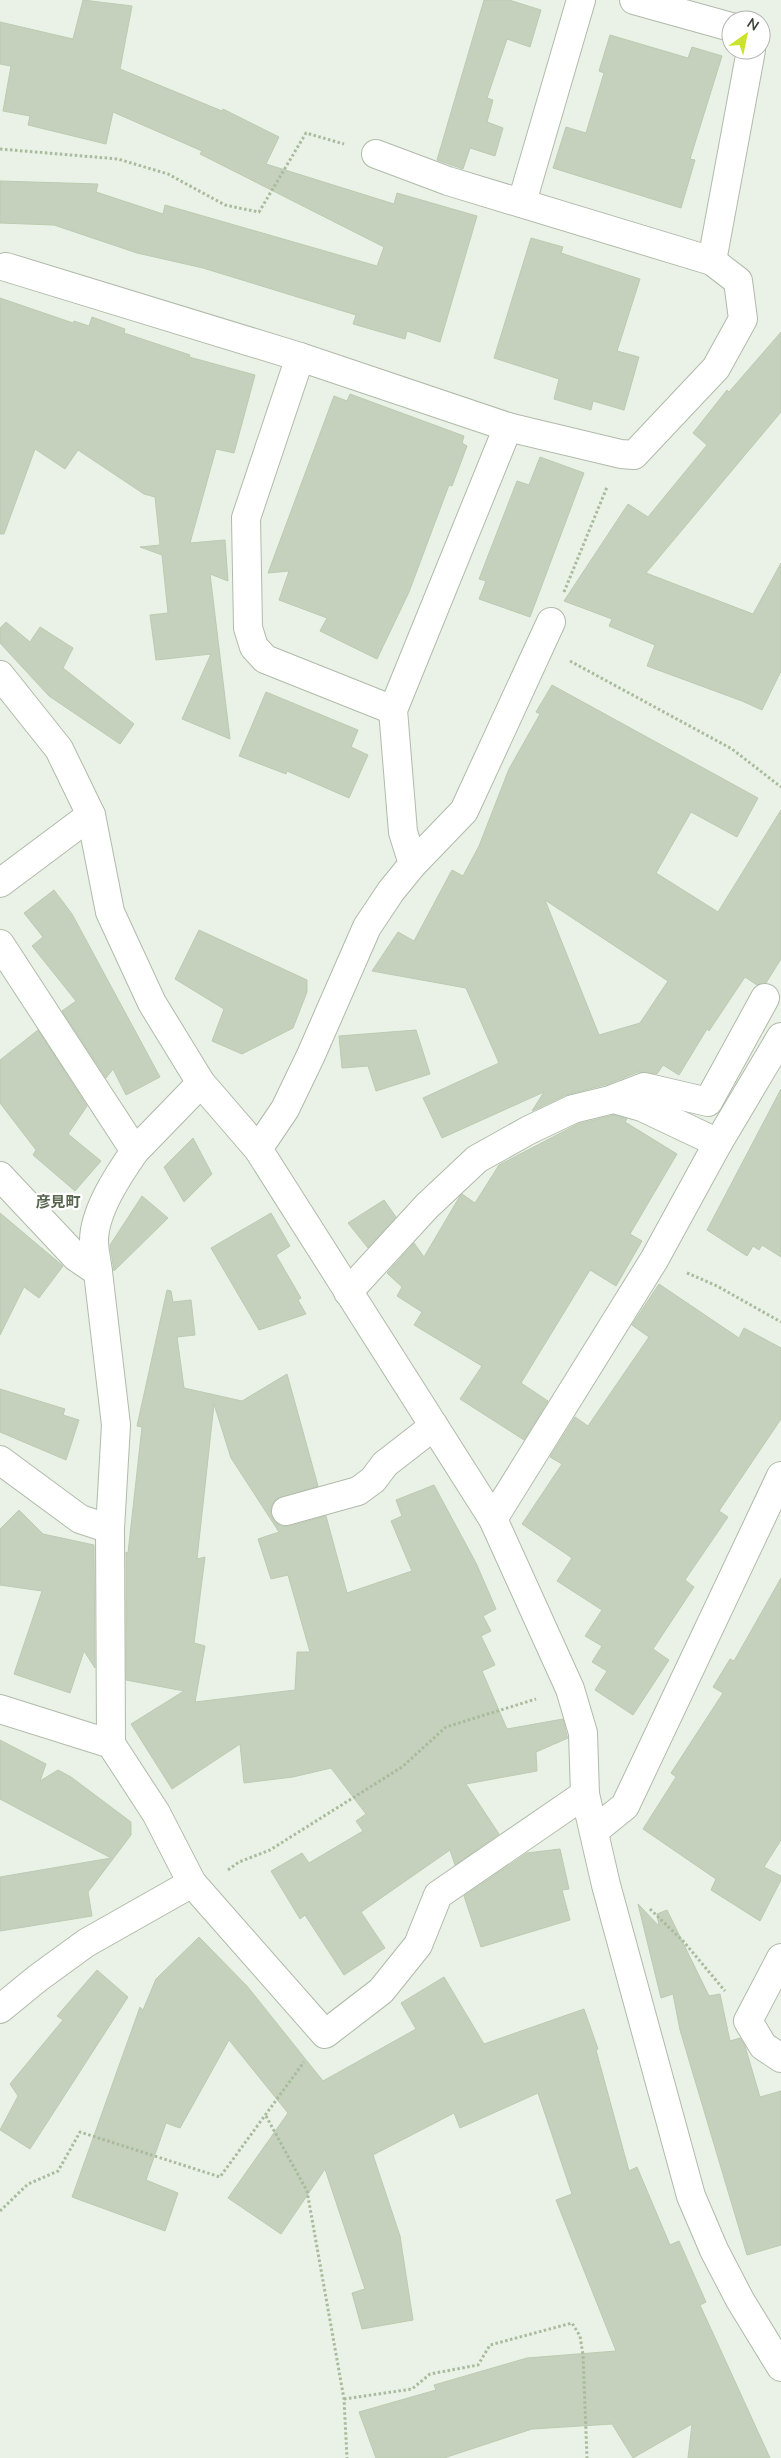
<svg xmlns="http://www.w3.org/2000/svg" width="781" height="2458" viewBox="0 0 781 2458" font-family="Mulish,'Noto Sans JP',sans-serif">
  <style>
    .building { fill: #c5d1bd; stroke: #bccbb1; fill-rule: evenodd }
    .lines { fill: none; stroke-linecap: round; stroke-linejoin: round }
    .street-casing { stroke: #b0bbaa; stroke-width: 30 }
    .path { stroke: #a8bc9d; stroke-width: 3; stroke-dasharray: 2.5 2.5; stroke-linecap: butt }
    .street { stroke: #fff; stroke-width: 28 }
    .labels { text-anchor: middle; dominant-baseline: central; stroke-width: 4.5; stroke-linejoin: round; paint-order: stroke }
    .quarter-label { font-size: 15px; font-weight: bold; fill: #58654e; stroke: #fff }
  </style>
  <rect width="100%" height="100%" fill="#eaf1e6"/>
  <g class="building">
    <path d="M83,0l49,6 -12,63 102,42 1,-2 56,28 -13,27 128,40 3,-11 80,23 -37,126 -33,-11 -2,8 -52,-15 3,-9 -153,-47 -66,-15 -83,-28 -54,-2v-42l98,3 -2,8 67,22 2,-9 212,61 7,-19 -184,-93 2,-3 -89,-39 -7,32 -78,-19 2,-9 -27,-5 8,-45 -11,-2v-42l73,17z"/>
    <path d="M484,0h25l32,10 -11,37 -23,-8 -20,59 6,2 -6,22 16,6 -8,28 -25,-8 -7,21 -26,-9z"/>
    <path d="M610,35l78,23 4,-11 30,9 -32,103 5,1 -14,48 -128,-40 13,-41 20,6 18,-60 -5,-2z"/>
    <path d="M531,238l32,9 -2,6 79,26 -23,72 22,6 -15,53 -31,-9 -2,9 -37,-11 5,-20 -65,-21z"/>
    <path d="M0,298l73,25 1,-2 15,5 3,-9 33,12 -1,4 66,22 -1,2 66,18 -21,78 -18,-4 -26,94 35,-3 3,41 -18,-7 20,165 -48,-20 29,-65 -55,6 -6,-45 18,-2 -6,-58 -22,-8 20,-2 -5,-48 -11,-3 -66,-44 -13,19 -30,-20 -31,85h-4z"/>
    <path d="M781,332v80l-135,161 107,41 28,-51v108l-19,39 -20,-9 -95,-35 8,-21 -46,-19 3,-7 -48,-18 64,-97 20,13 59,-72 -14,-12 34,-43 2,2z"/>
    <path d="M350,394l114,42 -2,7 5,3 -15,40 -3,-1 -40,107 -32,67 -57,-28 7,-13 -48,-18 10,-29 -21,2 66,-177 13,5z"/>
    <path d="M540,457l44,16 -54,144 -51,-18 7,-18 -7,-2 38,-98 12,4z"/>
    <path d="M6,622l24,20 10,-15 33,21 -10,20 71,56 -14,20 -71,-48 -49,-53v-15z"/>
    <path d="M552,685l206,113 -21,39 -46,-25 -35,61 62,39 63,-102v149l-15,24 -9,2 -12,-8 -36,54 -2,-2 -28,46 -16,-10 -6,9 -19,-2 -30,12 -42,11 -34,16 12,-19 -102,46 -19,-40 76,-35 -33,-75 -94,-17 26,-39 16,9 38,-71 11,6 16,-30 30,-77 31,-55 -4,-2zM545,900l123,81 -28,42 -41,12z"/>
    <path d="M266,692l92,38 -7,17 17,8 -19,43 -62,-27 -1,3 -47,-18z"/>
    <path d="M54,890l18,24 88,163 -34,18 -13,-26 -7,9 -44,-67 14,-10 -44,-55 11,-9 -19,-24z"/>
    <path d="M199,930l108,50v12l-14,36 -51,26 -30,-13 12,-32 -49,-30z"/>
    <path d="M38,1030l49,76 -19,28 33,27 -26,30 -42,-36 3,-5 -36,-47v-43z"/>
    <path d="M416,1030l14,44 -54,17 -8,-25 -26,2 -3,-32z"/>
    <path d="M781,1089v168l-19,-12 -3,5 -6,-4 -6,10 -40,-26z"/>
    <path d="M614,1115l13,4 -2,3 52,32 -47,80 12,7 -26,45 -26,-16 -69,113 27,18 -24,39 -64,-41 22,-33 -68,-41 8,-13 -25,-16 5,-9 -15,-14 27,-30 10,14 36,-61 2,-2 13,9 24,-38 79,-41z"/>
    <path d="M193,1138l19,36 -28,28 -20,-35z"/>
    <path d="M142,1196l26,22 -54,53 -4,-26z"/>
    <path d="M384,1200l12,17 -28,31 -20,-25z"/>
    <path d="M0,1213l63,53 -24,32 -15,-11 -24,48z"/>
    <path d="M271,1213l19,33 -14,9 25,43 -3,2 8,14 -47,16 -48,-82z"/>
    <path d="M659,1284l80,54 5,-10 37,20v71l-62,92 9,6 -43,63 9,7 -41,62 16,11 -36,55 -38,-25 12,-19 -15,-9 10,-16 -17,-10 17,-26 -45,-29 15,-23 -50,-34 40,-60 -12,-7 25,-40 13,9 61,-89 -17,-12z"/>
    <path d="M167,1290l4,1 2,11 18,-2 4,35 -18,2 7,51 58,13 45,-27 31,112 -43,14 -4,8v7l4,7 7,4h8l36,-10 21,77 65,-22 -21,-50 11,-5 -6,-16 38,-15 42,78 20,46 -13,7 8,15 -10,5 14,29 -13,6 25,58 56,-10 4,17 1,2 -32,14 1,19 -71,13 33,50 -44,31 -5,-15 -89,62 24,36 -41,27 -39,-60 -5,4 -29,-48 31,-18 7,10 54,-32 -7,-10 10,-7 -35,-46 -38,9 -49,6 -4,-39 -68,45 -41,-65 53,-33 -58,-11v-128l2,1 14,-126 -5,-1zM214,1404l17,54 48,74 -21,7 13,40 17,-4 22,77h-13l-2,38 -100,12 10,-56 -11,-3 11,-86 -8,2z"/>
    <path d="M0,1389l65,20 -2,6 16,5 -13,40 -66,-28z"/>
    <path d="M19,1510l24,24 51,11 1,123 -11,-17 -14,42 -56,-19 28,-83 -42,-6v-56z"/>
    <path d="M781,1578v262l-17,27 17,9v4l-21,41 -49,-31 5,-11 -73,-50 33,-52 -5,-4 52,-80 -10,-6 17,-28 4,2z"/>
    <path d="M0,1740l46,24 -6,17 18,-11 13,7 60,45v13l-43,57 4,24 -92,15v-54l111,-19 -111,-59z"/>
    <path d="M560,1849l9,40 -7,1 8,30 -89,27 -17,-51 63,-43z"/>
    <path d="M638,1904l21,22 -2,-12 10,-4 42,86 11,-2 10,47 10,-3 5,8 15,51 21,-6v154l-34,10 -67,-225 -7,-36 -12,4z"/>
    <path d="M199,1937l48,49 76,95 93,-52 -15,-26 43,-26 40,67 100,-35 14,40 -2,1 33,121 8,-4 33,78 9,-4 27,61 -6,3 70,153h-82l4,-34 -59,34 -21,-34 -80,5 -88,29h-68l-17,-46 77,-22 -2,-5 93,-27 89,-7 -60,-151 16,-6 -34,-101 -78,35 -6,-15 -81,42 27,81 13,84 -51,9 -10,-36 13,-4 -40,-120 -44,65 -53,-36 60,-85 -59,-73 -49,88 -14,-5 -20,57 32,13 -13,38 -93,-34 68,-190 3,3 13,-31z"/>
    <path d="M97,1970l31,27 -98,152 -30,-19 18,-34 -8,-12 53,-64 -6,-4z"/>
  </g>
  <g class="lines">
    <defs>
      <g id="street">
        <path d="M634,0l97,27"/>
        <path d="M522,202l59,-202"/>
        <path d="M712,261l39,-211"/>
        <path d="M6,267l294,90 208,70 113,27 13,1 82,-87 27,-49 -5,-38 -26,-20 -264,-80 -72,-27"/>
        <path d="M300,357l-54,161 2,110 6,19 11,12 128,51"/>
        <path d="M0,675l59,74 32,66 19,97 42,91 49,80 57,66 235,370 77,170 13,44 2,61 21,91 85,311 23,54 26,50 41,67"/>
        <path d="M413,864l-10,-32 -10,-122 115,-283"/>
        <path d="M0,883l91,-68"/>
        <path d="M0,944l135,207c-16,23 -41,60 -41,90 0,10 3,21 4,31"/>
        <path d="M615,1098l29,-11 64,15 57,-104"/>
        <path d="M258,1149l27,-40 26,-54 56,-128 24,-36 22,-27 51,-53 87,-189"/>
        <path d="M135,1151l66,-68"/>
        <path d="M0,1176l76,81 22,15 18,153 -6,104 1,215 45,69 36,70 133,151 56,-43 37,-46 20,-50 147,-101"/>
        <path d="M348,1292l79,-86 50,-47 52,-29 44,-21 41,-10 28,8 76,36"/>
        <path d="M0,1460l80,59 30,10"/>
        <path d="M286,1511l72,-20 15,-11 12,-16 49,-38"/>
        <path d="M493,1519l161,-259 64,-117 63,-106"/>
        <path d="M0,1709l111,35"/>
        <path d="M594,1831l31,-25 156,-330"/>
        <path d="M781,1958l-33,63 15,25 18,12"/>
        <path d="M0,2009l38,-31 48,-35 106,-60"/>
      </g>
    </defs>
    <use href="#street" class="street-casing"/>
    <g class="path">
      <path d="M0,149l118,10 50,15 57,31 34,7 47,-79 38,11"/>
      <path d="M564,592l43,-105"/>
      <path d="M570,661l162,88 49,38"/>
      <path d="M687,1273l30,13 64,36"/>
      <path d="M228,1870l11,-8 31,-12 132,-83 44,-40 90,-28"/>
      <path d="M650,1909l34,33 41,49"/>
      <path d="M266,2116l41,75 37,208 3,59"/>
      <path d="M0,2211l28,-27 30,-13 22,-39 140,45 84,-115"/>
      <path d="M344,2399l68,-10 18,-15 48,-9 12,-20 82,-22 8,13 3,19 4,103"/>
    </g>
    <use href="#street" class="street"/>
  </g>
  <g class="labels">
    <g class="quarter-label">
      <text x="58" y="1201">彦見町</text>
    </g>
  </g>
  <g transform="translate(746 35) rotate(33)"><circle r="24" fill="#ffffff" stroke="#b1b4af"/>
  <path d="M0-4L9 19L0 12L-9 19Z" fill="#cbe32b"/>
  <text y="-8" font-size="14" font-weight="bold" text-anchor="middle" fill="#3b4336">N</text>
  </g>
</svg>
